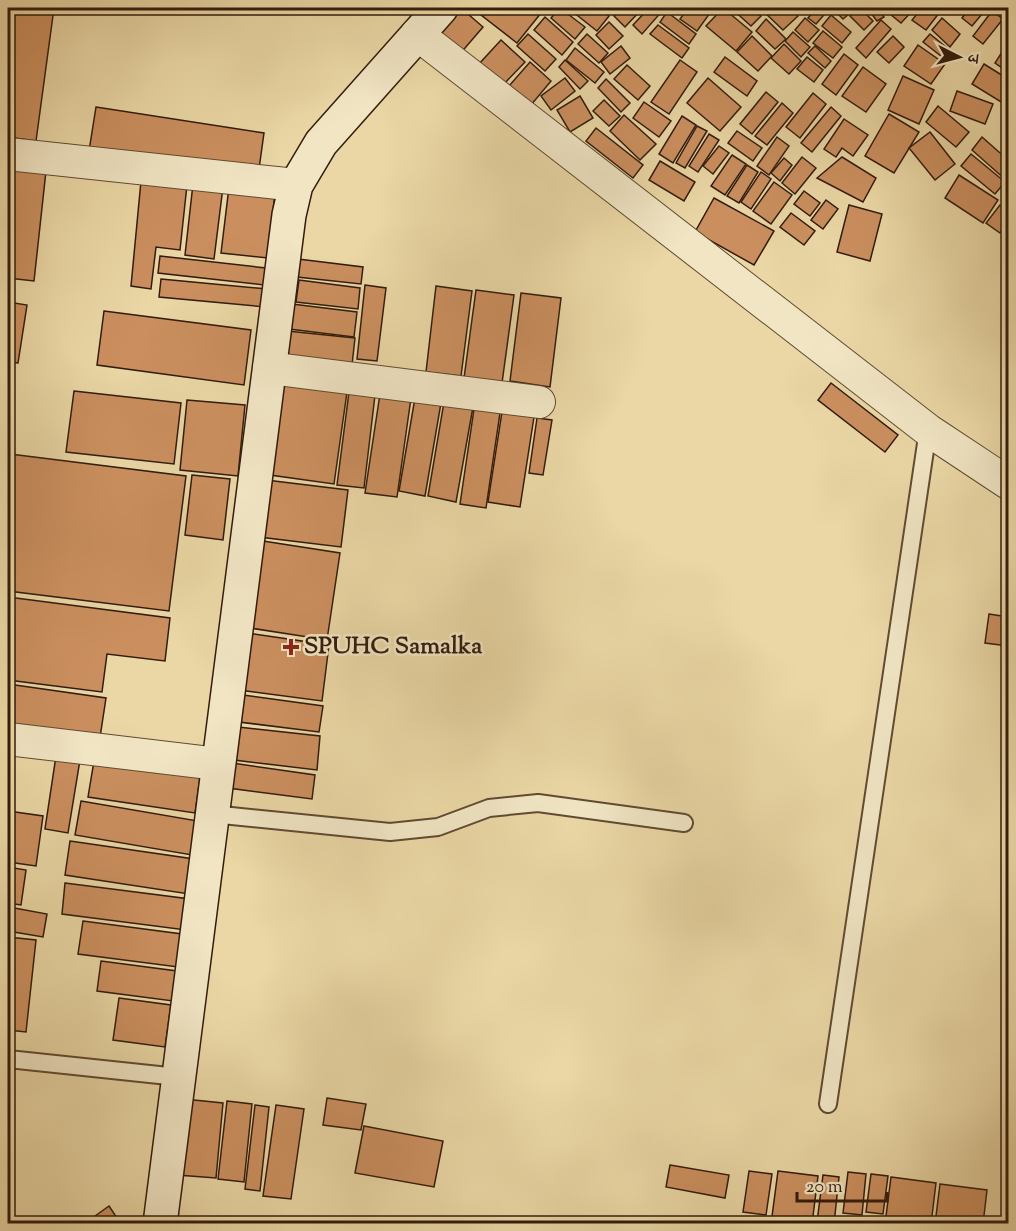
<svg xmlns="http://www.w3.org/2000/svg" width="1016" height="1231" viewBox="0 0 1016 1231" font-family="'Sorts Mill Goudy','Noto Serif Devanagari',serif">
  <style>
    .building { fill: #cb8f5f; stroke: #321c0c; stroke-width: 1.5 }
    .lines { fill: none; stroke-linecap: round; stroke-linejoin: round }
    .lane-casing { stroke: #604b32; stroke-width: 20 }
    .street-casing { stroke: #604b32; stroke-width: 34 }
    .secondary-casing { stroke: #321c0c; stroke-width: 36 }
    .lane { stroke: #f1e5c4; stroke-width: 16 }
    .street { stroke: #f1e5c4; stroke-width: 32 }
    .secondary { stroke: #f1e5c4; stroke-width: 33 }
    .poi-dot { fill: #8f2418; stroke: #f1e5c4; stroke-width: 2 }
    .labels { text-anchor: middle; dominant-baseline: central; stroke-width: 5; stroke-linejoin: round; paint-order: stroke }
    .poi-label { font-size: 24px; font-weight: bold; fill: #321c0c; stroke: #f1e5c4; text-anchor: start }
  </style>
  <rect width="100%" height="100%" fill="#ead7a5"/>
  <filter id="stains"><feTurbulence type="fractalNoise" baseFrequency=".00333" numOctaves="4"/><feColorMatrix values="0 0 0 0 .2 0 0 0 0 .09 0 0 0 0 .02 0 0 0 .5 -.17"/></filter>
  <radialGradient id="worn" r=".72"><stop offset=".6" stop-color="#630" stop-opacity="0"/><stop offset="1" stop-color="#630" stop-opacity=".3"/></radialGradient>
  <g class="building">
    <path d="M8,8h46l-18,133 -28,-4z"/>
    <path d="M461,8l22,19 -24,28 -22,-19z"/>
    <path d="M472,8h63l6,5 -24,30z"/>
    <path d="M560,8l25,19 -10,12 -24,-21z"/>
    <path d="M568,8h31l10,8 -12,15z"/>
    <path d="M621,8h15l4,3 -15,16 -11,-11z"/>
    <path d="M649,8l15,1 -22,25 -9,-9z"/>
    <path d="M688,8h14l8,5 -13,18 -17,-12z"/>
    <path d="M723,8l29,24 -16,19 -30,-25z"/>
    <path d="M731,8h20l10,8 -10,10z"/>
    <path d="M760,8h30l8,8 -15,14z"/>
    <path d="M817,8l12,1 -13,15 -8,-6z"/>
    <path d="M832,8h24l-13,11z"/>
    <path d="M860,8l13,13 -9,9 -14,-14z"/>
    <path d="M867,8h10l7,9 -7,4z"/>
    <path d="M896,8h19l-14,15 -11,-9z"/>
    <path d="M922,8h21l-17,22 -14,-10z"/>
    <path d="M970,8h17l-15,18 -10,-8z"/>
    <path d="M992,11l11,8 -20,25 -10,-8z"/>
    <path d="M667,12l29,22 -7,10 -29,-22z"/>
    <path d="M831,15l20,17 -9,11 -20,-17z"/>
    <path d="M545,17l28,25 -11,13 -28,-25z"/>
    <path d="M805,18l14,12 -11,12 -13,-12z"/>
    <path d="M942,18l18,16 -10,13 -18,-17z"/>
    <path d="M766,19l20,20 -11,10 -19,-18z"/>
    <path d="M881,20l10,9 -25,29 -10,-10z"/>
    <path d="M609,22l14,14 -14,13 -13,-14z"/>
    <path d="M658,25l31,23 -7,10 -32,-24z"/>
    <path d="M823,31l19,16 -9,11 -20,-15z"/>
    <path d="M793,32l17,15 -9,10 -16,-16z"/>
    <path d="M528,34l28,25 -11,12 -28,-25z"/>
    <path d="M587,34l21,19 -9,10 -21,-19z"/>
    <path d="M930,34l22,18 -6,8 -23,-18z"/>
    <path d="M752,36l20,20 -14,15 -21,-19z"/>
    <path d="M893,36l11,11 -15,16 -12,-11z"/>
    <path d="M501,40l24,22 -23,24 -24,-21z"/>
    <path d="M784,44l17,17 -12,13 -18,-16z"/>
    <path d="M918,45l27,19 -14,20 -27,-18z"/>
    <path d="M621,46l9,12 -20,16 -9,-12z"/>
    <path d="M815,46l16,15 -6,7 -17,-15z"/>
    <path d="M575,48l29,24 -9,11 -29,-23z"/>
    <path d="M1002,52l6,4v16l-13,-9z"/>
    <path d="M844,54l14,11 -22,30 -14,-11z"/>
    <path d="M725,57l32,24 -10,15 -33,-24z"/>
    <path d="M807,57l16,13 -9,12 -17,-13z"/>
    <path d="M565,60l23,21 -8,8 -21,-22z"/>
    <path d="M680,60l17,12 -28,42 -18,-12z"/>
    <path d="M530,62l21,19 -20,24 -22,-19z"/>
    <path d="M984,64l24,15 -2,26 -34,-21z"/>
    <path d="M627,65l23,21 -12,14 -24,-21z"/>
    <path d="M863,67l23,17 -20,28 -24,-16z"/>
    <path d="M903,76l31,14 -15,34 -31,-14z"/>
    <path d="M565,78l10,13 -24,19 -10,-14z"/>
    <path d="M708,78l33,29 -21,24 -33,-28z"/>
    <path d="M606,79l24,24 -9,9 -23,-24z"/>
    <path d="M957,91l36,13 -8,20 -35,-13z"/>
    <path d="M766,92l12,10 -26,32 -12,-10z"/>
    <path d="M813,93l13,11 -26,34 -14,-11z"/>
    <path d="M580,96l13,22 -23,14 -13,-22z"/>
    <path d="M604,100l16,16 -11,10 -16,-15z"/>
    <path d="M644,102l27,19 -12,16 -26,-19z"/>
    <path d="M782,103l11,10 -26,32 -12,-9z"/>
    <path d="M938,106l31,26 -13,15 -30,-25z"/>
    <path d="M96,107l168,26 -6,43 -169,-25z"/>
    <path d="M831,107l10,9 -29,36 -11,-9z"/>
    <path d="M889,114l30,18 -25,41 -29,-17z"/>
    <path d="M624,115l32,29 -16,16 -30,-29z"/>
    <path d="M682,116l14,9 -23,38 -14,-9z"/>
    <path d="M844,119l24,16 -15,21 -11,-8 -6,9 -12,-8z"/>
    <path d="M697,126l10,5 -22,37 -9,-5z"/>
    <path d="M596,128l47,37 -10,13 -47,-37z"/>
    <path d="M737,131l25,17 -9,13 -25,-18z"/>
    <path d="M930,132l25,32 -20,16 -26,-32z"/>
    <path d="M709,134l10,6 -21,32 -9,-6z"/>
    <path d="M777,137l12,9 -20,29 -12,-9z"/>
    <path d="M982,137l26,23 -1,21 -35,-31z"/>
    <path d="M719,146l10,7 -16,21 -10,-8z"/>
    <path d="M971,154l34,28 -10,12 -34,-28z"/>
    <path d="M732,155l14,9 -21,31 -14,-9z"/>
    <path d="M802,157l14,11 -21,26 -13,-11z"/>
    <path d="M842,157l34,21 -13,24 -46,-24z"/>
    <path d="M784,158l8,7 -12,16 -9,-8z"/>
    <path d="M660,161l35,21 -11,19 -35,-21z"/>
    <path d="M747,165l11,7 -19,31 -12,-7z"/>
    <path d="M8,167l38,4 -12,110 -26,-3z"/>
    <path d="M761,172l10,7 -20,30 -10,-7z"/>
    <path d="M959,175l39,25 -15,23 -38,-25z"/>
    <path d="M141,181l46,4 -7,65 -24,-3 -5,42 -20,-3z"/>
    <path d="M774,182l18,13 -21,29 -18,-13z"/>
    <path d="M193,184l30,3 -9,72 -29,-4z"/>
    <path d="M229,187l46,5 -7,66 -47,-5z"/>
    <path d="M804,191l16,12 -10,13 -16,-12z"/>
    <path d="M714,198l60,33 -20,34 -59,-33z"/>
    <path d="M826,200l12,9 -15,20 -12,-9z"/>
    <path d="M849,205l33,9 -12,47 -33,-9z"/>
    <path d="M1000,205l8,7v10l-8,11 -14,-10z"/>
    <path d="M791,213l24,18 -11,14 -24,-18z"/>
    <path d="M160,256l106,12 -2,17 -106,-12z"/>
    <path d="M298,259l65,8 -2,17 -64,-7z"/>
    <path d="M161,279l106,10 -1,18 -107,-10z"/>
    <path d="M299,280l61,8 -2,21 -62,-7z"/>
    <path d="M365,285l21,3 -9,73 -20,-2z"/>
    <path d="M436,286l36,5 -11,85 -35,-4z"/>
    <path d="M476,290l38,5 -12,88 -38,-5z"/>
    <path d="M521,293l40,5 -11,89 -40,-6z"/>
    <path d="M8,302l19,3 -9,58 -10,-1z"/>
    <path d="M292,304l65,8 -3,25 -65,-8z"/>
    <path d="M104,311l147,19 -7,55 -147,-20z"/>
    <path d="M287,331l68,7 -3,27 -68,-6z"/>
    <path d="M282,383l65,9 -13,92 -64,-9z"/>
    <path d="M831,383l67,52 -13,17 -67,-52z"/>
    <path d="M74,391l107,12 -7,61 -108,-12z"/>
    <path d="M349,392l26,3 -11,93 -27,-3z"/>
    <path d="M380,394l31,4 -14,99 -32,-4z"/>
    <path d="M415,398l26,5 -16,93 -26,-5z"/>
    <path d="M187,400l58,5 -7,71 -58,-6z"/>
    <path d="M444,402l29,5 -17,95 -28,-6z"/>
    <path d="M474,409l26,4 -14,95 -26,-4z"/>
    <path d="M502,412l32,5 -14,90 -32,-5z"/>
    <path d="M537,418l15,2 -9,55 -14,-2z"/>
    <path d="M10,454l176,22 -17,135 -161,-20v-113z"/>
    <path d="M192,475l38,4 -7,61 -38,-5z"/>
    <path d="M266,480l82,10 -7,57 -82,-10z"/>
    <path d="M263,541l77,12 -13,87 -77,-12z"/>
    <path d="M8,597l162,21 -5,43 -58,-7 -5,38 -94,-12z"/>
    <path d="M989,614l19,3v29l-23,-3z"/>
    <path d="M248,633l81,12 -7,56 -83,-11z"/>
    <path d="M8,684l98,14 -7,46 -91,-13z"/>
    <path d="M243,695l80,11 -4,26 -80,-10z"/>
    <path d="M238,727l82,9 -3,34 -83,-10z"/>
    <path d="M56,756l24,4 -12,73 -23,-4z"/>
    <path d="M94,761l106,16 -5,36 -107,-16z"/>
    <path d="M232,763l83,12 -3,24 -84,-11z"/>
    <path d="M81,801l117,20 -6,34 -117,-20z"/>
    <path d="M8,811l35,5 -7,50 -28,-4z"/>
    <path d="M70,841l124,18 -5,35 -124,-19z"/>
    <path d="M8,867l18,3 -5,35 -13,-2z"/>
    <path d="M65,883l125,16 -4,31 -124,-16z"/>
    <path d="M9,907l38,7 -4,23 -35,-6z"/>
    <path d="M83,921l99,13 -4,33 -100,-13z"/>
    <path d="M8,937l28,3 -10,92 -18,-2z"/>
    <path d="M101,961l76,10 -4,30 -76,-10z"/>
    <path d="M119,998l52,7 -6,42 -52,-7z"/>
    <path d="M327,1098l39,6 -5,26 -38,-5z"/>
    <path d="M184,1099l39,4 -7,75 -39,-3z"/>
    <path d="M227,1101l25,3 -8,78 -26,-3z"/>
    <path d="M255,1105l14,2 -9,84 -15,-2z"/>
    <path d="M276,1105l28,4 -13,90 -28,-3z"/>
    <path d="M364,1126l79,15 -9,46 -79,-14z"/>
    <path d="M670,1165l59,10 -4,23 -59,-11z"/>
    <path d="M749,1171l23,3 -6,41 -23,-3z"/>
    <path d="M778,1171l40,5 -6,48h-41z"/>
    <path d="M848,1172l18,2 -4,41 -19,-2z"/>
    <path d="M871,1174l17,2 -5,38 -17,-2z"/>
    <path d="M823,1175l16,2 -5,47 -17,-2z"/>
    <path d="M891,1177l45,6 -5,41h-46z"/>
    <path d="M940,1184l47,6 -4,34h-48z"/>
    <path d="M109,1206l12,18h-37z"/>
    <path d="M841,1219l18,3v2h-18z"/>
  </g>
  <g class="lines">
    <defs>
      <g id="lane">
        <path d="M212,814l178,18 48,-5 51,-19 49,-5 146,20"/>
        <path d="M8,1059l170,18"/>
        <path d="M828,1104l100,-674"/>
      </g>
      <g id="street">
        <path d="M417,34l511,396 80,53"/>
        <path d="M8,154l288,31"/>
        <path d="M269,368l270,34"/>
        <path d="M8,739l210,25"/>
      </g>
      <path id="secondary" d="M160,1224l129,-1009 7,-30 25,-42 120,-135"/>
    </defs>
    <use href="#lane" class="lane-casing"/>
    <use href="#street" class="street-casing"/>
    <use href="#secondary" class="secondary-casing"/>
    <use href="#lane" class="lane"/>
    <use href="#street" class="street"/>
    <use href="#secondary" class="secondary"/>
  </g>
  <path class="poi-dot" d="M288 638h6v6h6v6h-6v6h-6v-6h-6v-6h6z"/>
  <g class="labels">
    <g class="poi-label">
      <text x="304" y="647">SPUHC Samalka</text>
    </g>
  </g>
  <rect width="1016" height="1231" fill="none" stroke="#ead7a5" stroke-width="30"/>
  <rect x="9" y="9" width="998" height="1213" fill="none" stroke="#321c0c" stroke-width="3"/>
  <rect x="15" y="15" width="986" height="1201" fill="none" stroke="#321c0c" stroke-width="1.5"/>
  <g transform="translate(959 57) rotate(96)" stroke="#f1e5c4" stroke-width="4.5" paint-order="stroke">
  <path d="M0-4.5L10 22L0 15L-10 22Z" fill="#321c0c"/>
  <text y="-9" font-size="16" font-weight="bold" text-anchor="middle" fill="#321c0c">उ</text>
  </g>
  <path d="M797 1192v9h90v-9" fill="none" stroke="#321c0c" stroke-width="3"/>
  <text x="806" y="1192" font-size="18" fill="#321c0c" stroke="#f1e5c4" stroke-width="4.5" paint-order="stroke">20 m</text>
  <rect width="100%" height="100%" filter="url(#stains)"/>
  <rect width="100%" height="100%" fill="url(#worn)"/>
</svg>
